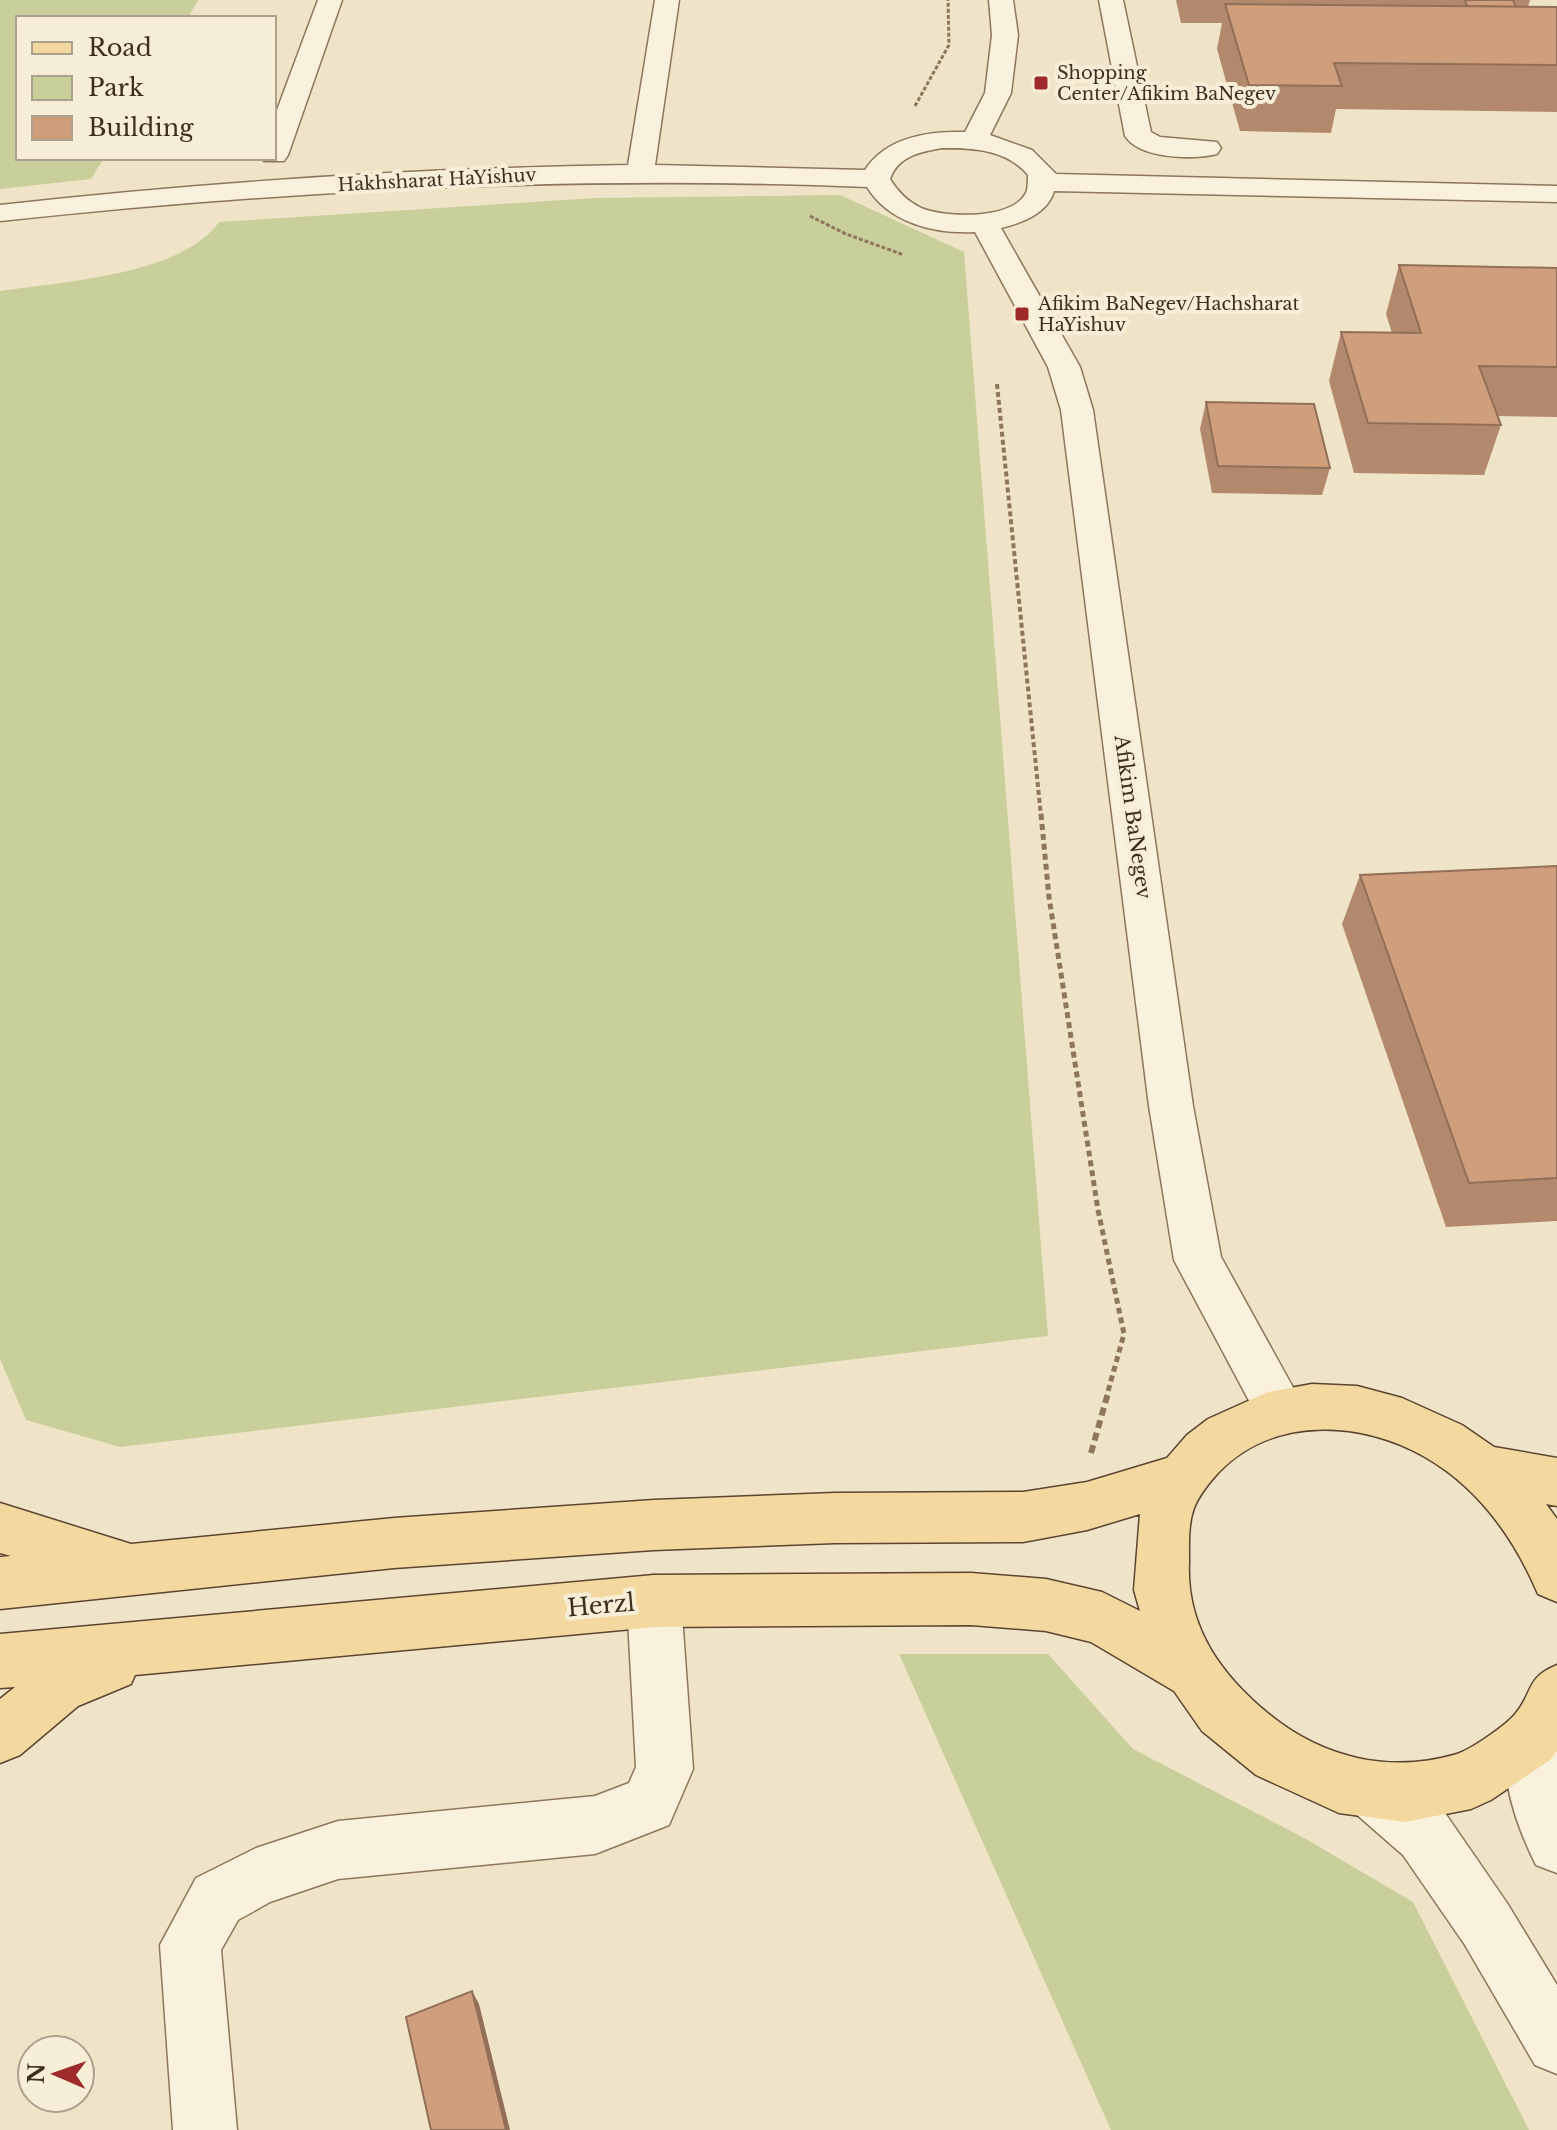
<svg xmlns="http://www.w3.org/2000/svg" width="1557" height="2130" viewBox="0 0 1557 2130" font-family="'Libre Baskerville',serif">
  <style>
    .green { fill: #c9cf9b }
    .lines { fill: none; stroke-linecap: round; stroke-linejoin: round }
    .minor-casing { stroke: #8d765c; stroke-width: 3 }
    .major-casing { stroke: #5b4430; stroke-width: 3 }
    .path-far3 { stroke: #8d765c; stroke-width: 3; stroke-dasharray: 4 2; stroke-linecap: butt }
    .path-far2 { stroke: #8d765c; stroke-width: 4; stroke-dasharray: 5 3; stroke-linecap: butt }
    .path-far1 { stroke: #8d765c; stroke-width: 5; stroke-dasharray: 6 4; stroke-linecap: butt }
    .path { stroke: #8d765c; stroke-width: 6; stroke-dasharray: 8 5; stroke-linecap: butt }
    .minor { fill: #faf1dc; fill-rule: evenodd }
    .major { fill: #f3d9a0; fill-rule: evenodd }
    .wall { fill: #b2896c }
    .shaded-wall { fill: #916f58 }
    .building { fill: #cf9f7d; stroke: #916f58; stroke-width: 2 }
    .poi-dot { fill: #9e2a2b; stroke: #f7eed8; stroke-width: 3 }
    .labels { text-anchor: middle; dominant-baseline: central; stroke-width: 8; stroke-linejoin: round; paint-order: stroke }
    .far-poi-label { font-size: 18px; fill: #3d2e20; stroke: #f7eed8; text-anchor: start }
    .far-street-label { font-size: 18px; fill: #3d2e20; stroke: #f7eed8 }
    .street-label { font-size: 20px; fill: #3d2e20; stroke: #f7eed8 }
    .near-street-label { font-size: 24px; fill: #3d2e20; stroke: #f7eed8 }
  </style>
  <rect width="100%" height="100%" fill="#f0e4c8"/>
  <g class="green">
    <path d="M0,0h198l-10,18h-170v140h86l-13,21 -91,10z"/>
    <path d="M840,195l124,57 84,1084 -928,111 -94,-27 -26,-61v-1068c61,-9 182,-16 219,-69l377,-24z"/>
    <path d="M899,1654h149l85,95 173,90 107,63 116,228h-418z"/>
  </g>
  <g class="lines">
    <defs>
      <g id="minor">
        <path d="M318,0h24l-54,155 -4,6h-20l-2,-3h12v-40z"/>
        <path d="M655,0h24l-24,165 210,5c21,-33 63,-39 100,-38l20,-39 7,-58 -3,-35h24l5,35 -7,58 -21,42 42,15 24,24 501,12v16l-503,-11c-6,22 -32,32 -53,37l79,139 13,43 100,696 28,151 85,154 -7,16 -18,7 -18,-7 -89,-167 -25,-154 -88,-696 -13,-43 -73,-135c-41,2 -86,-9 -108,-45 -290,-12 -578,3 -867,34v-16c209,-23 418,-37 628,-40zM942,148c31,0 64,1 86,27 0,5 0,14 -2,18 -14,27 -81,25 -105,15 -14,-7 -23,-16 -31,-29 8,-23 30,-27 52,-31z"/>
        <path d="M1099,0h24l28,132 9,5 57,5 4,6 -4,6c-25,6 -77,5 -92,-18z"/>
        <path d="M654,1575l19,8 8,18 12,168 -24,56 -74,29 -257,25 -68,23 -32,18 -17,30 16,180h-64l-13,-185 36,-67 60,-30 82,-27 257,-25 34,-13 7,-16 -9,-166 8,-18z"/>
        <path d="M1533,1710l20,8 4,10v145l-21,-8c-21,-42 -42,-101 -23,-147z"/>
        <path d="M1376,1765l20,9 49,39 62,90 50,82v89l-22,-9 -70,-120 -62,-90 -47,-41 -9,-20 9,-20z"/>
      </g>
      <path id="major" d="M1312,1384l45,2 45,12 60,27 32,22 63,11v48l-11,-2 11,15v83l-19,-8c-24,-56 -59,-106 -113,-137 -65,-37 -153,-41 -207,16 -9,10 -19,22 -24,35 -6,16 -5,36 -5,54 -3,65 32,113 81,153 53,43 120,59 187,39 13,-4 50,-29 59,-41 18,-23 10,-35 41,-48v86l-7,9 -59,40 -20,9 -66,13 -66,-9 -83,-38 -54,-44 -28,-40 -83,-49 -45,-11 -75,-6 -317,2 -519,48 -4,9 -53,22 -58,49 -20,8v-64l15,-12 -15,1v-54l654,-59 317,-2 75,6 56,13 38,19 -6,-21 6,-76 -53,16 -64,12 -188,1 -181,7 -260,18 -394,41v-52l11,-1 -11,-3v-50l131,41 263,-26 260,-18 181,-7 188,-1 64,-10 80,-24 20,-23 21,-16 60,-27z"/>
    </defs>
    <use href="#minor" class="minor-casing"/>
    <use href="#major" class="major-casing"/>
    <g class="path-far3">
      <path d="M915,106l34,-61 -1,-45"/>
      <path d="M810,216l36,18 58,21"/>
    </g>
    <path class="path-far2" d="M997,384l44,432"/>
    <path class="path-far1" d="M1041,814l8,83 49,313 26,124 -17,61"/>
    <path class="path" d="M1091,1453l17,-60"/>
    <use href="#minor" class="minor"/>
    <use href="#major" class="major"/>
  </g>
  <g class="wall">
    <path d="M1176,0h354l-2,7h29v105l-221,-3 -5,24 -91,-2 -23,-82 5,-26h-41z"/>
    <path d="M1399,265l158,3v149l-60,-1 4,9 -17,50 -130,-2 -25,-92 12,-49 51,1 -6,-19z"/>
    <path d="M1206,402l124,66 -8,27 -110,-2 -12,-64z"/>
    <path d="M1557,866v355l-111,6 -104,-303 18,-49z"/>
  </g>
  <path class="shaded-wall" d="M472,1991l7,13 31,126h-4z"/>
  <g class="building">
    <path d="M1465,0h48l3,7 -49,-1z"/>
    <path d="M1225,4l332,3v58l-223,-2 8,23 -93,-1z"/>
    <path d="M1399,265l158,3v99l-78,-1 22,59 -133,-2 -27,-91 80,1z"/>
    <path d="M1206,402l108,2 16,64 -112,-2z"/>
    <path d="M1557,866v312l-88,5 -109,-308z"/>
    <path d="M472,1991l34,139h-75l-25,-113z"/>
  </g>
  <g class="poi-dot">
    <rect x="1033" y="75" width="16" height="16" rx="4"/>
    <rect x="1014" y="306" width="16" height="16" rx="4"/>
  </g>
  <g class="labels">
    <g class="far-poi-label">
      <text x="1057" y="73">Shopping<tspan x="1057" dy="21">Center/Afikim BaNegev</tspan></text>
      <text x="1038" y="304">Afikim BaNegev/Hachsharat<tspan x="1038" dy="21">HaYishuv</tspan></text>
    </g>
    <g class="far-street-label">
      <text transform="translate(437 180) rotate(-3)">Hakhsharat HaYishuv</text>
    </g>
    <g class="street-label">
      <text transform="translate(1133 817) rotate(82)">Afikim BaNegev</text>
    </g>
    <g class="near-street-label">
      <text transform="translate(601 1605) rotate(-5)">Herzl</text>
    </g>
  </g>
  <rect x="16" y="16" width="260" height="144" fill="#f7eed8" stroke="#ada18e" stroke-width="2"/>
  <rect x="32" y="42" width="40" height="12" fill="#f3d9a0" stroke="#ada18e" stroke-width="2"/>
  <text x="88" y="56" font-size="24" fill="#3d2e20">Road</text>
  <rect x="32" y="76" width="40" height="24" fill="#c9cf9b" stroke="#ada18e" stroke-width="2"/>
  <text x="88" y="96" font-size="24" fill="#3d2e20">Park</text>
  <rect x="32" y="116" width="40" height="24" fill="#cf9f7d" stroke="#ada18e" stroke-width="2"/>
  <text x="88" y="136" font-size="24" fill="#3d2e20">Building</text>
  <g transform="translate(56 2074) rotate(272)"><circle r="38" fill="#f7eed8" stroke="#ada18e" stroke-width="2"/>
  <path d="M0-6L14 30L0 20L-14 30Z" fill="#9e2a2b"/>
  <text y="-12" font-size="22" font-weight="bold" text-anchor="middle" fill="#3d2e20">N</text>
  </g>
</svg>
